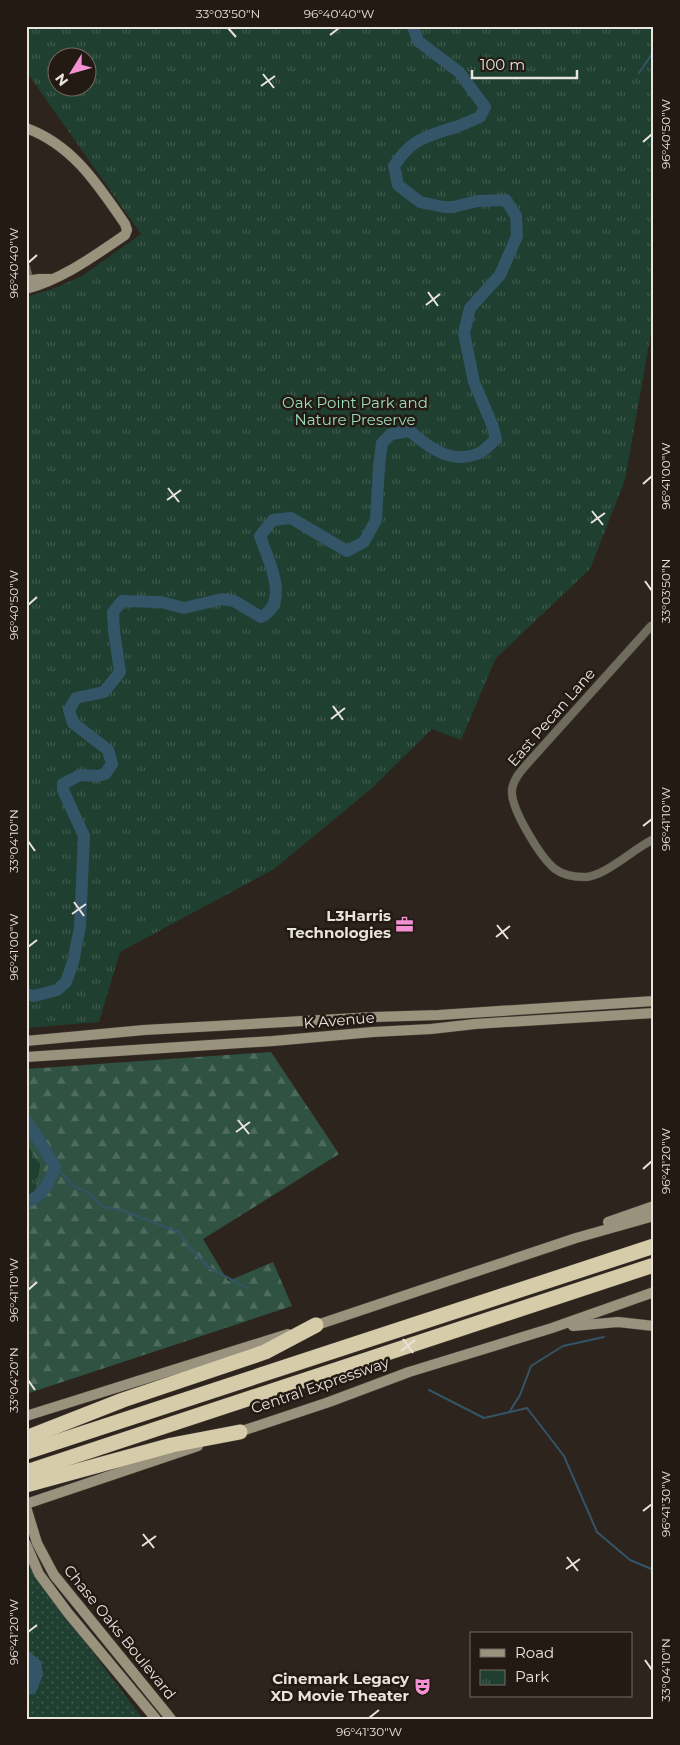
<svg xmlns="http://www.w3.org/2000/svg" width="680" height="1745" viewBox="0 0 680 1745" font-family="Montserrat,sans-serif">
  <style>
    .grass { fill: url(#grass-dots) }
    .forest { fill: url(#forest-firs) }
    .park { fill: url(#park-tufts); fill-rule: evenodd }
    .water { fill: #345467 }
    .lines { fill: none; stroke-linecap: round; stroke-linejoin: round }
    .stream { stroke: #345467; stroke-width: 2 }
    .river { stroke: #345467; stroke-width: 12 }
    .street-casing { stroke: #473f38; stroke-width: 9 }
    .secondary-casing { stroke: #473f38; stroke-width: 11 }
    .highway-casing { stroke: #473f38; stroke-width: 16 }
    .street { stroke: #6f6b5d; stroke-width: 8 }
    .secondary { stroke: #99927c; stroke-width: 10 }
    .highway { stroke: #d6cca9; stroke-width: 15 }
    .ticks { fill: none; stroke: #e9e3de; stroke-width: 2 }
    .labels { text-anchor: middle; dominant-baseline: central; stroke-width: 5; stroke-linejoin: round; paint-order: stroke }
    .park-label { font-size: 15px; fill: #9bdcbd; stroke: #231a13 }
    .street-label { font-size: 15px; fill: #e9e3de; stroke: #231a13 }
    .poi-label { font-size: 15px; font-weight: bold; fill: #e9e3de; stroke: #231a13; text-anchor: end }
    .neatline { fill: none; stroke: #e9e3de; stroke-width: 2 }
    .ticks-label { font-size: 12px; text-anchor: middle; fill: #e9e3de }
  </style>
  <defs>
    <pattern id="grass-dots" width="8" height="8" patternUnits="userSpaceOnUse" patternTransform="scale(1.25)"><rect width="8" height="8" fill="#1f3f31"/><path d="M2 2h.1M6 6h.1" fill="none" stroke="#405b4e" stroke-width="1.8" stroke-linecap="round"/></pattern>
    <pattern id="forest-firs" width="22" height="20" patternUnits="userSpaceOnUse" patternTransform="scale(1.25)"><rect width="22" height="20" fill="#305243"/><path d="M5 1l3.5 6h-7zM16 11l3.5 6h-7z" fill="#4e6b5e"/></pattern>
    <pattern id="park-tufts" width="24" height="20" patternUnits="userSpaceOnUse" patternTransform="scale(1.25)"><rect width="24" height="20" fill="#1f3f31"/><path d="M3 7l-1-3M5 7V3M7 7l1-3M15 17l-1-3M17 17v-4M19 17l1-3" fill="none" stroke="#405b4e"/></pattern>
  </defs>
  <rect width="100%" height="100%" fill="#2d241d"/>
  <path class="grass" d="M26,1555l9,21 108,143h-117z"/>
  <path class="forest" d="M271,1052l68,102 -136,85 25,42 45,-19 19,44 -266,88v-199h8l6,-30 -14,-21v-75z"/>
  <g class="park">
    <path d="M26,26h628v290l-29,164 -35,89 -94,89 -35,82 -29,-11 -61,60 -97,80 -154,83 -21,70 -73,6v-731l29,-9 27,-12 59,-42 -115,-163zM58,58h30v30h-30z"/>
    <path d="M26,1144l14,20 -6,31h-8z"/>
  </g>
  <path class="water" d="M26,1649l15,12 2,14 -8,19 -9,1z"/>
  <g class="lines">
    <g class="stream">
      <path d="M639,73l15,-22"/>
      <path d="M55,1166l18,20 14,6 17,15 17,3 58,22 9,14 20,21 39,21"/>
      <path d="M429,1390l55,28 43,-10 37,48 33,76 33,28 24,10"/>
      <path d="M510,1411l10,-16 11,-29 32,-20 41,-9"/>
    </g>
    <g class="river">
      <path d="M26,994l8,2 23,-6 9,-8 7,-20 7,-35 4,-91 -21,-46v-6l17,-9 17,1 8,-2 7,-10 -4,-14 -35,-27 -4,-13 7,-12 28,-6 16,-20 -6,-41 -1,-19 9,-11 39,1 23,6 38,-9 12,2 27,16c30,-15 7,-57 -1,-81l13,-16 18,-2 56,33 17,-9 12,-22 3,-54 3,-23 9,-9 19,-3c19,17 41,33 67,23 7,-2 13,-10 19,-15l-3,-12 -19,-45 -10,-49 6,-25 30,-33 17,-39 -1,-20 -10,-16 -28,1 -25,6h-9l-24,-5 -22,-17 -4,-19c18,-28 32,-29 61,-39 8,-2 17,-7 25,-10l5,-10 -26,-35 -41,-31 -5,-15"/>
      <path d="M26,1120l29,46c-5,16 -12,31 -29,36"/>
    </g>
    <defs>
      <g id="street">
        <path d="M26,267l4,17"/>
        <path d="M651,626l-124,138c-7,8 -14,16 -15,26 -2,18 29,68 43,79 8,6 19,8 29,8 21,0 50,-29 70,-38"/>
      </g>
      <g id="secondary">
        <path d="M26,128c47,17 72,57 99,96l2,6 -2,5c-31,21 -62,44 -99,54"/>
        <path d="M26,281l13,-2h11"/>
        <path d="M26,1041l118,-11 230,-13 65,-2 215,-14"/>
        <path d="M26,1057l247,-16 100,-9 58,-3 44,-5 179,-11"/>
        <path d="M608,1222l46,-16"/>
        <path d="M573,1326l45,-4 36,4"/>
        <path d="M311,1327l265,-89 78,-22"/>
        <path d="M26,1416l262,-82"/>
        <path d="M236,1433l93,-31 80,-30 143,-44 102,-36"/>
        <path d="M26,1504l172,-58"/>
        <path d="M26,1507l11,36 17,32 117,144"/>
        <path d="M26,1544l13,30 29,39 88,106"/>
      </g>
      <g id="highway">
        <path d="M26,1438l97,-38 142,-48 51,-27"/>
        <path d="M26,1452l628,-206"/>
        <path d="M26,1472l628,-207"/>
        <path d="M26,1485l146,-40 68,-13"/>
      </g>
    </defs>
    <use href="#street" class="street-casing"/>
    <use href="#secondary" class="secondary-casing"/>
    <use href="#highway" class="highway-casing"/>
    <use href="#street" class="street"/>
    <use href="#secondary" class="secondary"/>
    <use href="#highway" class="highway"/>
  </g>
  <path class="ticks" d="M228,28l8,9M330,35l9,-7M263,74l11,14M261,86l14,-10M643,142l9,-8M28,263l9,-8M428,292l10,14M426,305l14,-11M643,484l9,-8M168,488l11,14M167,500l14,-10M592,511l11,14M591,523l14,-10M645,581l7,10M28,605l9,-8M333,706l10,14M331,719l14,-11M643,826l9,-7M28,841l7,10M74,902l10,14M72,914l14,-10M497,925l11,14M496,937l14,-11M28,947l9,-7M238,1120l11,14M236,1132l14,-10M643,1169l9,-8M28,1290l9,-8M403,1339l10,14M401,1351l14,-11M28,1380l7,10M643,1511l9,-7M143,1534l11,14M142,1546l14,-10M567,1557l11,14M566,1569l14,-10M28,1632l9,-7M645,1660l7,10M369,1718l10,-8"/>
  <defs>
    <symbol id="office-bare" viewBox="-9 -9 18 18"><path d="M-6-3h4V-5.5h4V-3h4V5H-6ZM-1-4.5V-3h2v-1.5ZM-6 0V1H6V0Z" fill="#f491d3" stroke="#231a13" stroke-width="2.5" paint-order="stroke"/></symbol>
    <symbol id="theatre-bare" viewBox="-9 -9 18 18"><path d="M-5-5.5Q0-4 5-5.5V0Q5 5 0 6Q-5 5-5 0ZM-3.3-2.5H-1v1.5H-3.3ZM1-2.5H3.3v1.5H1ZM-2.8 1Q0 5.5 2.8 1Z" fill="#f491d3" stroke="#231a13" stroke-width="2.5" paint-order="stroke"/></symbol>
  </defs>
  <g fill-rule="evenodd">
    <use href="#office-bare" x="392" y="912" width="25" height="25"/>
    <use href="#theatre-bare" x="410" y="1674" width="25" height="25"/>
  </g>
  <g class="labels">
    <g class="park-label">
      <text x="355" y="402">Oak Point Park and<tspan x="355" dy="17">Nature Preserve</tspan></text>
    </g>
    <g class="street-label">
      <text transform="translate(551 717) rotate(-49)">East Pecan Lane</text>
      <text transform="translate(339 1020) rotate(-5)">K Avenue</text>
      <text transform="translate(320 1385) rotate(-19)">Central Expressway</text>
      <text transform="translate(120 1632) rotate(51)">Chase Oaks Boulevard</text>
    </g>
    <g class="poi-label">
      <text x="391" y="915">L3Harris<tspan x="391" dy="17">Technologies</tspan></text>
      <text x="409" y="1678">Cinemark Legacy<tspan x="409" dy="17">XD Movie Theater</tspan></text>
    </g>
  </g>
  <rect width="680" height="1745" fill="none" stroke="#231a13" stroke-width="55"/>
  <rect x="470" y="1632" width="162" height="65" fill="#231a13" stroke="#726a64"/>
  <rect x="480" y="1649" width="25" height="8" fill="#99927c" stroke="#726a64"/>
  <text x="515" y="1658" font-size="15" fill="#e9e3de">Road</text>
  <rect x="480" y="1670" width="25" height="15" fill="url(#park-tufts)" stroke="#726a64"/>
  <text x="515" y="1682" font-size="15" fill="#e9e3de">Park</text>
  <g transform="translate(72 72) rotate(233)"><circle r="24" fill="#231a13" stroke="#726a64"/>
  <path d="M0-4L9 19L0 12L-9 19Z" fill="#f491d3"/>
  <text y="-8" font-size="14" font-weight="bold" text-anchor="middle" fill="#e9e3de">N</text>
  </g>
  <path d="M472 70v8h105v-8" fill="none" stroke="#e9e3de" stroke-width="2.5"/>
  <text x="480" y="70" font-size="15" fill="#e9e3de" stroke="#231a13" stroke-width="4" paint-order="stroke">100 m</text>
  <rect x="28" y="28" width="624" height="1690" class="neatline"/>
  <g class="ticks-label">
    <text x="228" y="18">33°03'50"N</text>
    <text x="339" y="18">96°40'40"W</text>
    <text transform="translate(666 134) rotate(-90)" y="4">96°40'50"W</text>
    <text transform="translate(14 263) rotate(-90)" y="4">96°40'40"W</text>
    <text transform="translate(666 476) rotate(-90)" y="4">96°41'00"W</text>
    <text transform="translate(666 591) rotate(-90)" y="4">33°03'50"N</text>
    <text transform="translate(14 605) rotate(-90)" y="4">96°40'50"W</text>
    <text transform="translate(666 819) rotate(-90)" y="4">96°41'10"W</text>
    <text transform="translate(14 841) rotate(-90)" y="4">33°04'10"N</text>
    <text transform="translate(14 947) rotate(-90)" y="4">96°41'00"W</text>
    <text transform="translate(666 1161) rotate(-90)" y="4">96°41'20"W</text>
    <text transform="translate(14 1290) rotate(-90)" y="4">96°41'10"W</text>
    <text transform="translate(14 1380) rotate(-90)" y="4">33°04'20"N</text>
    <text transform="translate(666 1504) rotate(-90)" y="4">96°41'30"W</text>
    <text transform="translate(14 1632) rotate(-90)" y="4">96°41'20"W</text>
    <text transform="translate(666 1670) rotate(-90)" y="4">33°04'10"N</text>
    <text x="369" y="1736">96°41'30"W</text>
  </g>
</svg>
